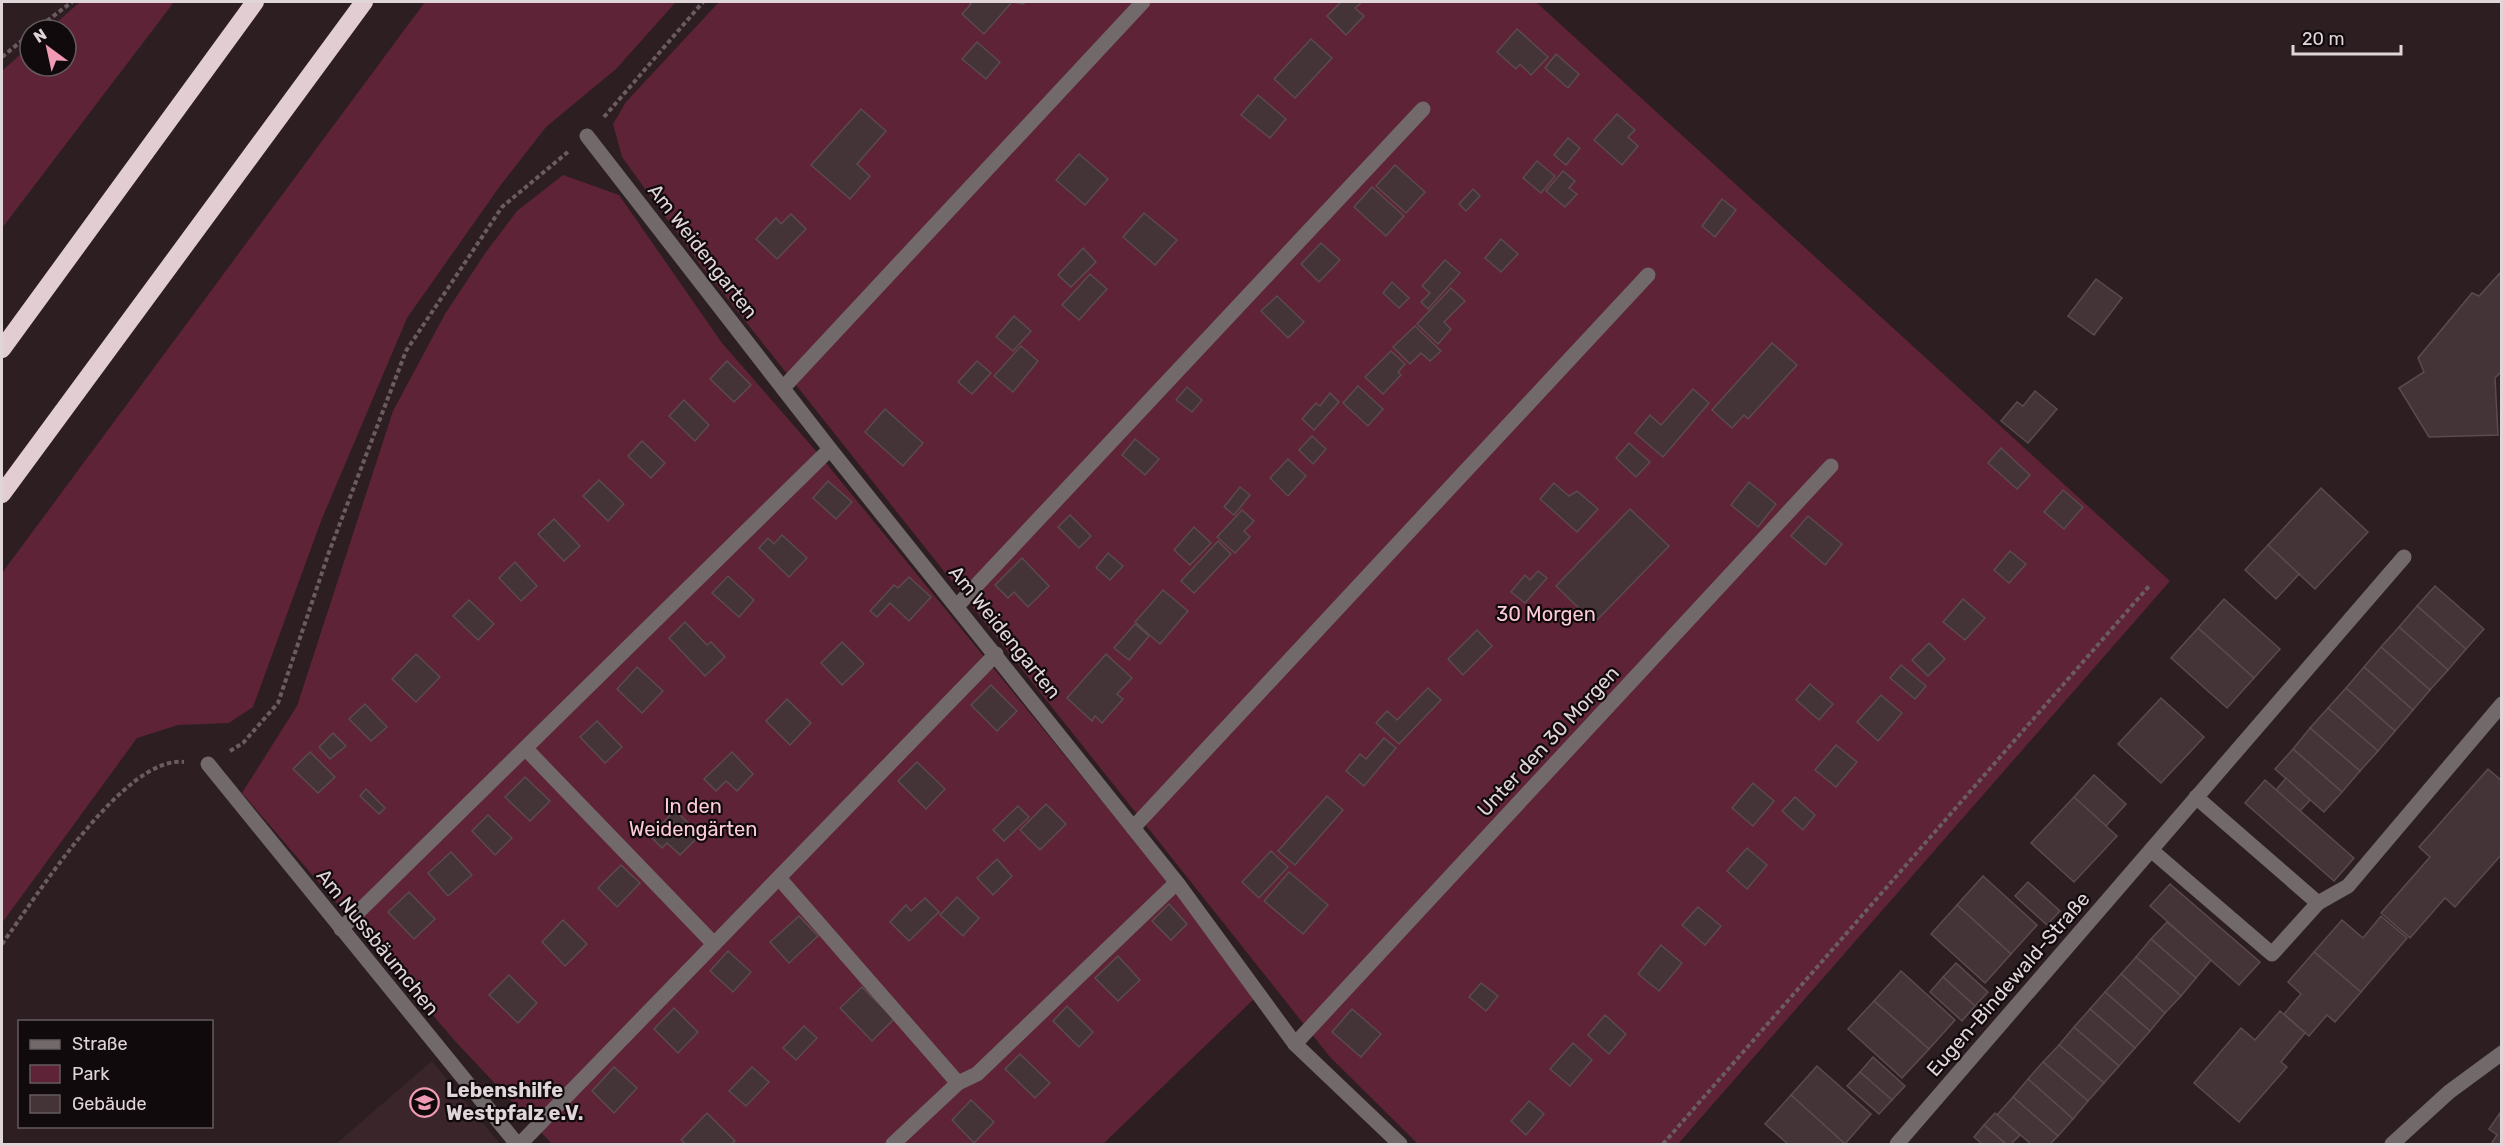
<svg xmlns="http://www.w3.org/2000/svg" width="2503" height="1146" viewBox="0 0 2503 1146" font-family="Rubik,sans-serif">
  <style>
    .built { fill: #3a252b }
    .green { fill: #5e2337 }
    .building { fill: #443337; stroke: #5b4a4e; stroke-width: 1.5 }
    .lines { fill: none; stroke-linecap: round; stroke-linejoin: round }
    .path { stroke: #6a5c60; stroke-width: 4; stroke-dasharray: 4.5 3; stroke-linecap: butt }
    .minor { stroke: #72696b; stroke-width: 15 }
    .highway { stroke: #e2cdd2; stroke-width: 18 }
    .labels { text-anchor: middle; dominant-baseline: central; stroke-width: 4.5; stroke-linejoin: round; paint-order: stroke }
    .street-label { font-size: 20px; fill: #e0d5d8; stroke: #110a0c }
    .park-label { font-size: 20px; fill: #fdcbd8; stroke: #110a0c }
    .poi-label { font-size: 20px; font-weight: bold; fill: #e0d5d8; stroke: #110a0c; text-anchor: start }
  </style>
  <rect width="100%" height="100%" fill="#2d1e22"/>
  <path class="built" d="M432,1061l68,83h-164z"/>
  <g class="green">
    <path d="M80,2h94l-172,226v-157l28,-25v20h36v-36h-18z"/>
    <path d="M425,2h251l-60,67 -70,58 -46,59 -93,132 -86,203 -68,186 -24,16 -51,2 -41,13 -135,185v-350z"/>
    <path d="M719,2h817l634,579 -492,563h-260l-88,-87 -631,-794 -77,-106 -9,-33 13,-22z"/>
    <path d="M563,175l56,20 103,148 100,115 350,429 84,110 -153,147h-551l-97,-103 -213,-248 55,-87 96,-295 52,-97 41,-62 31,-41z"/>
  </g>
  <g class="building">
    <path d="M968,2h58l-3,2 -11,-2 -28,32 -22,-20 9,-10z"/>
    <path d="M1341,2h21l-7,6 9,8 -18,19 -19,-19z"/>
    <path d="M1517,29l31,28 -17,18 -11,-11 -4,5 -19,-17z"/>
    <path d="M1311,39l21,19 -37,40 -21,-19z"/>
    <path d="M977,42l23,20 -14,17 -24,-20z"/>
    <path d="M1556,54l23,20 -11,14 -23,-20z"/>
    <path d="M1258,95l28,24 -16,19 -29,-23z"/>
    <path d="M861,109l25,22 -29,33 13,12 -20,23 -39,-34z"/>
    <path d="M1617,114l18,16 -7,7 10,9 -16,19 -28,-25z"/>
    <path d="M1568,138l12,10 -14,17 -12,-10z"/>
    <path d="M1079,154l29,25 -23,26 -29,-25z"/>
    <path d="M1537,161l18,15 -14,17 -18,-15z"/>
    <path d="M1395,165l30,27 -19,21 -30,-27z"/>
    <path d="M1563,171l12,10 -6,7 8,6 -12,13 -19,-16z"/>
    <path d="M1372,187l32,29 -18,20 -32,-29z"/>
    <path d="M1473,189l7,7 -14,15 -7,-7z"/>
    <path d="M1722,199l14,11 -21,27 -13,-11z"/>
    <path d="M1144,213l33,27 -22,25 -32,-28z"/>
    <path d="M791,214l15,15 -29,30 -21,-20 20,-21 5,6z"/>
    <path d="M1501,239l17,15 -17,18 -16,-14z"/>
    <path d="M1321,243l19,17 -21,22 -18,-18z"/>
    <path d="M1083,248l13,14 -25,25 -13,-12z"/>
    <path d="M1445,260l15,13 -32,36 -7,-7 9,-9 -8,-7z"/>
    <path d="M2501,272l1,99 -7,7 3,57 -69,2 -30,-49 25,-16 -6,-14 54,-65 7,3z"/>
    <path d="M1090,274l17,15 -28,31 -17,-15z"/>
    <path d="M2096,279l26,19 -28,37 -26,-19z"/>
    <path d="M1392,282l17,16 -10,10 -16,-15z"/>
    <path d="M1451,288l14,13 -21,21 7,7 -13,15 -21,-20z"/>
    <path d="M1277,296l27,26 -16,16 -27,-27z"/>
    <path d="M1014,316l17,15 -18,20 -17,-14z"/>
    <path d="M1415,326l26,25 -11,10 -9,-8 -11,11 -17,-17z"/>
    <path d="M1772,343l25,22 -49,54 -4,-4 -12,13 -20,-18z"/>
    <path d="M1021,346l17,15 -25,31 -19,-16z"/>
    <path d="M1391,351l14,13 -7,8 3,3 -18,19 -18,-17z"/>
    <path d="M727,361l24,24 -17,17 -24,-23z"/>
    <path d="M977,361l14,12 -19,21 -14,-12z"/>
    <path d="M1358,386l25,23 -15,17 -25,-23z"/>
    <path d="M1187,387l15,13 -10,12 -16,-12z"/>
    <path d="M1693,389l16,14 -46,54 -28,-24 15,-18 11,10z"/>
    <path d="M2035,391l22,18 -29,34 -27,-22 16,-19 6,4z"/>
    <path d="M1330,393l9,9 -25,28 -12,-11 14,-16 4,3z"/>
    <path d="M684,400l25,25 -14,16 -26,-25z"/>
    <path d="M885,409l38,34 -20,23 -38,-34z"/>
    <path d="M1312,436l14,13 -13,15 -14,-14z"/>
    <path d="M1135,439l24,20 -14,16 -23,-20z"/>
    <path d="M642,441l23,22 -14,15 -23,-22z"/>
    <path d="M1629,443l21,19 -14,15 -20,-19z"/>
    <path d="M2001,448l29,27 -13,14 -29,-26z"/>
    <path d="M1288,459l18,17 -18,20 -18,-18z"/>
    <path d="M599,480l25,24 -16,17 -25,-25z"/>
    <path d="M828,481l24,21 -16,17 -23,-21z"/>
    <path d="M1749,482l27,22 -18,23 -27,-22z"/>
    <path d="M1554,483l15,13 8,-5 21,18 -21,23 -37,-33z"/>
    <path d="M1240,487l10,8 -16,20 -10,-8z"/>
    <path d="M2321,488l47,44 -53,57 -47,-44z"/>
    <path d="M2063,490l20,17 -19,22 -20,-17z"/>
    <path d="M1630,509l39,37 -75,77 -38,-37z"/>
    <path d="M1242,510l12,11 -10,10 6,6 -15,16 -18,-16z"/>
    <path d="M1070,515l21,21 -12,12 -21,-21z"/>
    <path d="M1808,516l34,28 -17,21 -34,-29z"/>
    <path d="M554,519l26,27 -16,15 -26,-27z"/>
    <path d="M1194,527l17,16 -21,22 -16,-15z"/>
    <path d="M782,535l25,23 -18,19 -30,-29 9,-10 6,6z"/>
    <path d="M1218,541l13,13 -37,39 -13,-12z"/>
    <path d="M2268,545l31,29 -23,25 -31,-29z"/>
    <path d="M2010,551l16,13 -17,19 -15,-13z"/>
    <path d="M1108,553l15,13 -13,14 -14,-12z"/>
    <path d="M1022,558l27,28 -21,21 -14,-15 -6,6 -13,-13z"/>
    <path d="M515,562l22,24 -16,15 -22,-23z"/>
    <path d="M1538,571l9,7 -22,25 -14,-11 14,-17 5,5z"/>
    <path d="M728,576l26,24 -15,17 -27,-24z"/>
    <path d="M909,577l22,20 -22,24 -19,-18 -13,14 -7,-6 24,-26 4,3z"/>
    <path d="M2435,586l49,43 -18,20 -49,-43z"/>
    <path d="M1163,590l25,21 -28,33 -25,-22z"/>
    <path d="M1963,599l22,19 -20,22 -22,-18z"/>
    <path d="M2224,599l56,50 -26,29 -56,-50z"/>
    <path d="M469,600l25,24 -16,16 -25,-24z"/>
    <path d="M2417,606l49,43 -18,21 -49,-43z"/>
    <path d="M685,622l22,23 4,-3 14,15 -20,19 -36,-38z"/>
    <path d="M1135,624l14,12 -20,24 -15,-12z"/>
    <path d="M2399,627l49,43 -18,20 -49,-43z"/>
    <path d="M2198,628l56,50 -27,30 -56,-50z"/>
    <path d="M1477,630l15,16 -29,29 -15,-16z"/>
    <path d="M842,642l22,22 -22,21 -21,-22z"/>
    <path d="M1929,643l16,16 -17,17 -16,-16z"/>
    <path d="M2381,647l49,43 -17,20 -49,-43z"/>
    <path d="M416,654l24,23 -24,25 -24,-23z"/>
    <path d="M1106,654l26,24 -15,16 6,5 -21,24 -7,-7 -3,5 -25,-23z"/>
    <path d="M1901,665l25,21 -11,13 -25,-21z"/>
    <path d="M637,667l26,24 -21,22 -25,-24z"/>
    <path d="M2364,667l49,43 -18,21 -49,-43z"/>
    <path d="M1810,684l23,20 -14,16 -23,-20z"/>
    <path d="M991,685l26,26 -20,20 -26,-26z"/>
    <path d="M1428,688l13,12 -42,44 -23,-21 11,-12 10,9z"/>
    <path d="M2346,688l49,43 -17,20 -50,-43z"/>
    <path d="M1881,695l21,18 -24,28 -21,-19z"/>
    <path d="M2161,698l43,39 -43,46 -43,-39z"/>
    <path d="M787,699l24,24 -21,22 -24,-24z"/>
    <path d="M365,704l22,23 -16,14 -22,-22z"/>
    <path d="M2328,708l50,43 -18,20 -50,-43z"/>
    <path d="M597,721l25,26 -17,16 -25,-26z"/>
    <path d="M2310,728l50,43 -18,21 -49,-43z"/>
    <path d="M333,733l13,13 -16,13 -11,-12z"/>
    <path d="M1384,738l12,10 -32,38 -18,-15 14,-17 6,5z"/>
    <path d="M1836,745l21,17 -21,25 -21,-17z"/>
    <path d="M2293,749l49,43 -18,20 -49,-43z"/>
    <path d="M310,752l25,25 -17,16 -25,-24z"/>
    <path d="M732,752l21,22 -16,17 -11,-10 -10,10 -12,-12z"/>
    <path d="M917,762l28,27 -19,20 -28,-28z"/>
    <path d="M2488,769l14,12v73l-47,53 -10,-9 -35,40 -29,-25 49,-56 -11,-10z"/>
    <path d="M2094,775l32,29 -20,22 -32,-29z"/>
    <path d="M525,777l25,24 -20,20 -25,-24z"/>
    <path d="M2286,778l24,22 -10,11 -24,-21z"/>
    <path d="M2265,780l89,78 -20,23 -89,-78z"/>
    <path d="M1753,783l21,18 -21,25 -21,-18z"/>
    <path d="M366,789l19,19 -6,6 -19,-18z"/>
    <path d="M1327,796l16,14 -48,55 -17,-14z"/>
    <path d="M1795,797l20,18 -12,15 -21,-19z"/>
    <path d="M2074,797l43,39 -43,46 -43,-39z"/>
    <path d="M1046,804l20,20 -26,26 -20,-20z"/>
    <path d="M1018,806l11,11 -25,24 -11,-11z"/>
    <path d="M675,810l25,25 -20,20 -13,-12 -5,5 -12,-12z"/>
    <path d="M488,815l24,23 -17,17 -23,-24z"/>
    <path d="M1747,848l20,17 -20,24 -20,-18z"/>
    <path d="M1271,851l17,16 -29,31 -17,-16z"/>
    <path d="M451,852l21,23 -24,21 -20,-23z"/>
    <path d="M997,859l15,17 -19,19 -16,-17z"/>
    <path d="M621,865l19,18 -23,24 -19,-19z"/>
    <path d="M1289,872l39,33 -25,29 -39,-33z"/>
    <path d="M1983,876l54,49 -26,29 -54,-49z"/>
    <path d="M2028,882l32,29 -13,14 -32,-29z"/>
    <path d="M2170,884l90,78 -21,23 -89,-79z"/>
    <path d="M409,892l26,27 -21,20 -26,-27z"/>
    <path d="M957,897l22,21 -16,18 -23,-21z"/>
    <path d="M925,898l14,14 -30,29 -19,-19 16,-17 5,6z"/>
    <path d="M1169,904l18,20 -16,16 -19,-19z"/>
    <path d="M1957,905l54,49 -26,29 -54,-49z"/>
    <path d="M1698,907l23,19 -16,19 -23,-20z"/>
    <path d="M799,916l19,20 -29,27 -19,-21z"/>
    <path d="M2381,916l26,22 -46,54 -47,-40 28,-32 21,18z"/>
    <path d="M563,920l24,24 -22,22 -23,-24z"/>
    <path d="M2167,922l44,38 -15,18 -45,-39z"/>
    <path d="M2151,939l45,39 -15,18 -45,-39z"/>
    <path d="M1661,945l21,18 -23,28 -21,-17z"/>
    <path d="M728,951l23,21 -18,20 -23,-21z"/>
    <path d="M2314,952l47,40 -26,30 -8,-7 -18,21 -25,-22 17,-20 -13,-12z"/>
    <path d="M1118,956l22,24 -22,21 -23,-23z"/>
    <path d="M2136,957l45,39 -16,17 -44,-39z"/>
    <path d="M1956,963l32,29 -13,14 -32,-29z"/>
    <path d="M1901,971l54,49 -26,29 -55,-48z"/>
    <path d="M2121,974l44,39 -15,18 -45,-39z"/>
    <path d="M509,975l28,28 -19,20 -29,-28z"/>
    <path d="M1943,977l32,29 -13,15 -32,-29z"/>
    <path d="M1481,983l17,13 -12,15 -17,-14z"/>
    <path d="M862,987l32,32 -22,22 -32,-33z"/>
    <path d="M2105,992l45,39 -15,17 -45,-39z"/>
    <path d="M1874,1001l55,48 -27,29 -54,-49z"/>
    <path d="M1067,1006l26,26 -14,15 -26,-26z"/>
    <path d="M674,1008l24,24 -20,21 -24,-24z"/>
    <path d="M1352,1009l29,25 -20,23 -29,-25z"/>
    <path d="M2090,1009l45,39 -16,18 -45,-39z"/>
    <path d="M2280,1011l25,22 -24,29 6,5 -48,55 -45,-39 47,-55 14,12z"/>
    <path d="M1605,1015l21,19 -17,20 -21,-19z"/>
    <path d="M804,1026l13,12 -21,22 -13,-12z"/>
    <path d="M2074,1027l45,39 -15,17 -45,-38z"/>
    <path d="M1573,1043l19,17 -22,26 -20,-17z"/>
    <path d="M2059,1045l45,38 -16,18 -45,-39z"/>
    <path d="M1020,1054l30,29 -15,15 -30,-29z"/>
    <path d="M1873,1057l32,29 -13,14 -32,-28z"/>
    <path d="M2043,1062l45,39 -15,18 -45,-40z"/>
    <path d="M1817,1066l54,48 -26,30 -54,-49z"/>
    <path d="M614,1067l23,21 -23,25 -22,-22z"/>
    <path d="M752,1067l17,15 -23,24 -17,-15z"/>
    <path d="M1860,1072l32,28 -13,14 -32,-28z"/>
    <path d="M2028,1079l45,40 -15,17 -45,-39z"/>
    <path d="M1791,1095l54,49h-57l-23,-20z"/>
    <path d="M2013,1097l45,39 -8,8h-19l-34,-29z"/>
    <path d="M971,1100l23,22 -20,21 -22,-23z"/>
    <path d="M1529,1101l15,13 -18,21 -15,-14z"/>
    <path d="M707,1113l28,28 -4,3h-45l-5,-4z"/>
    <path d="M1995,1113l25,22 -9,9h-5l-22,-19z"/>
    <path d="M2500,1113l2,31h-11l6,-9 -8,-6z"/>
    <path d="M1984,1125l22,19h-24l-8,-7z"/>
  </g>
  <g class="lines">
    <g class="path">
      <path d="M35,30l37,-28"/>
      <path d="M2,57l28,-23"/>
      <path d="M604,117l99,-115"/>
      <path d="M230,751l13,-8 35,-40 51,-151 77,-201 96,-144 67,-56"/>
      <path d="M2,944c33,-45 122,-189 182,-182"/>
      <path d="M1663,1144l487,-559"/>
    </g>
    <g class="minor">
      <path d="M587,136l243,313 348,435 117,160 105,100"/>
      <path d="M783,388l360,-386"/>
      <path d="M957,606l466,-497"/>
      <path d="M526,749l188,195"/>
      <path d="M208,764l309,380"/>
      <path d="M2196,797l122,106 30,-17 154,-182"/>
      <path d="M1133,828l515,-553"/>
      <path d="M2151,850l121,104 46,-51"/>
      <path d="M779,878l179,205"/>
      <path d="M341,929l489,-480"/>
      <path d="M1295,1044l536,-578"/>
      <path d="M520,1144l476,-490"/>
      <path d="M893,1144l65,-61 19,-9 195,-187 6,-3"/>
      <path d="M1897,1144l507,-587"/>
      <path d="M2392,1144l57,-52 53,-39"/>
    </g>
    <g class="highway">
      <path d="M2,349l253,-347"/>
      <path d="M2,494l362,-492"/>
    </g>
  </g>
  <defs>
    <symbol id="school-ring" viewBox="-11 -11 22 22"><circle r="9.5" fill="#110a0c" stroke="#f19ab3" stroke-width="1.5"/><path d="M0-5L7-2L0 1L-7-2ZM-4 1L0 2.5L4 1V4Q0 6-4 4Z" fill="#f19ab3"/></symbol>
  </defs>
  <g fill-rule="evenodd">
    <use href="#school-ring" x="408" y="1086" width="33" height="33"/>
  </g>
  <g class="labels">
    <g class="street-label">
      <text transform="translate(703 251) rotate(52)">Am Weidengarten</text>
      <text transform="translate(1005 632) rotate(51)">Am Weidengarten</text>
      <text transform="translate(1548 741) rotate(-47)">Unter den 30 Morgen</text>
      <text transform="translate(378 942) rotate(51)">Am Nussbäumchen</text>
      <text transform="translate(2008 984) rotate(-49)">Eugen-Bindewald-Straße</text>
    </g>
    <g class="park-label">
      <text x="1546" y="614">30 Morgen</text>
      <text x="693" y="806">In den<tspan x="693" dy="23">Weidengärten</tspan></text>
    </g>
    <g class="poi-label">
      <text x="446" y="1090">Lebenshilfe<tspan x="446" dy="23">Westpfalz e.V.</tspan></text>
    </g>
  </g>
  <rect width="2503" height="1146" fill="none" stroke="#e0d5d8" stroke-width="6"/>
  <rect x="18" y="1020" width="195" height="108" fill="#110a0c" stroke="#645b5e" stroke-width="1.5"/>
  <rect x="30" y="1040" width="30" height="9" fill="#72696b" stroke="#645b5e" stroke-width="1.5"/>
  <text x="72" y="1050" font-size="18" fill="#e0d5d8">Straße</text>
  <rect x="30" y="1065" width="30" height="18" fill="#5e2337" stroke="#645b5e" stroke-width="1.5"/>
  <text x="72" y="1080" font-size="18" fill="#e0d5d8">Park</text>
  <rect x="30" y="1095" width="30" height="18" fill="#443337" stroke="#645b5e" stroke-width="1.5"/>
  <text x="72" y="1110" font-size="18" fill="#e0d5d8">Gebäude</text>
  <g transform="translate(48 48) rotate(327)"><circle r="28" fill="#110a0c" stroke="#645b5e" stroke-width="1.5"/>
  <path d="M0-4.5L10 22L0 15L-10 22Z" fill="#f19ab3"/>
  <text y="-9" font-size="16" font-weight="bold" text-anchor="middle" fill="#e0d5d8">N</text>
  </g>
  <path d="M2293 45v9h108v-9" fill="none" stroke="#e0d5d8" stroke-width="3"/>
  <text x="2302" y="45" font-size="18" fill="#e0d5d8" stroke="#110a0c" stroke-width="4.5" paint-order="stroke">20 m</text>
</svg>
